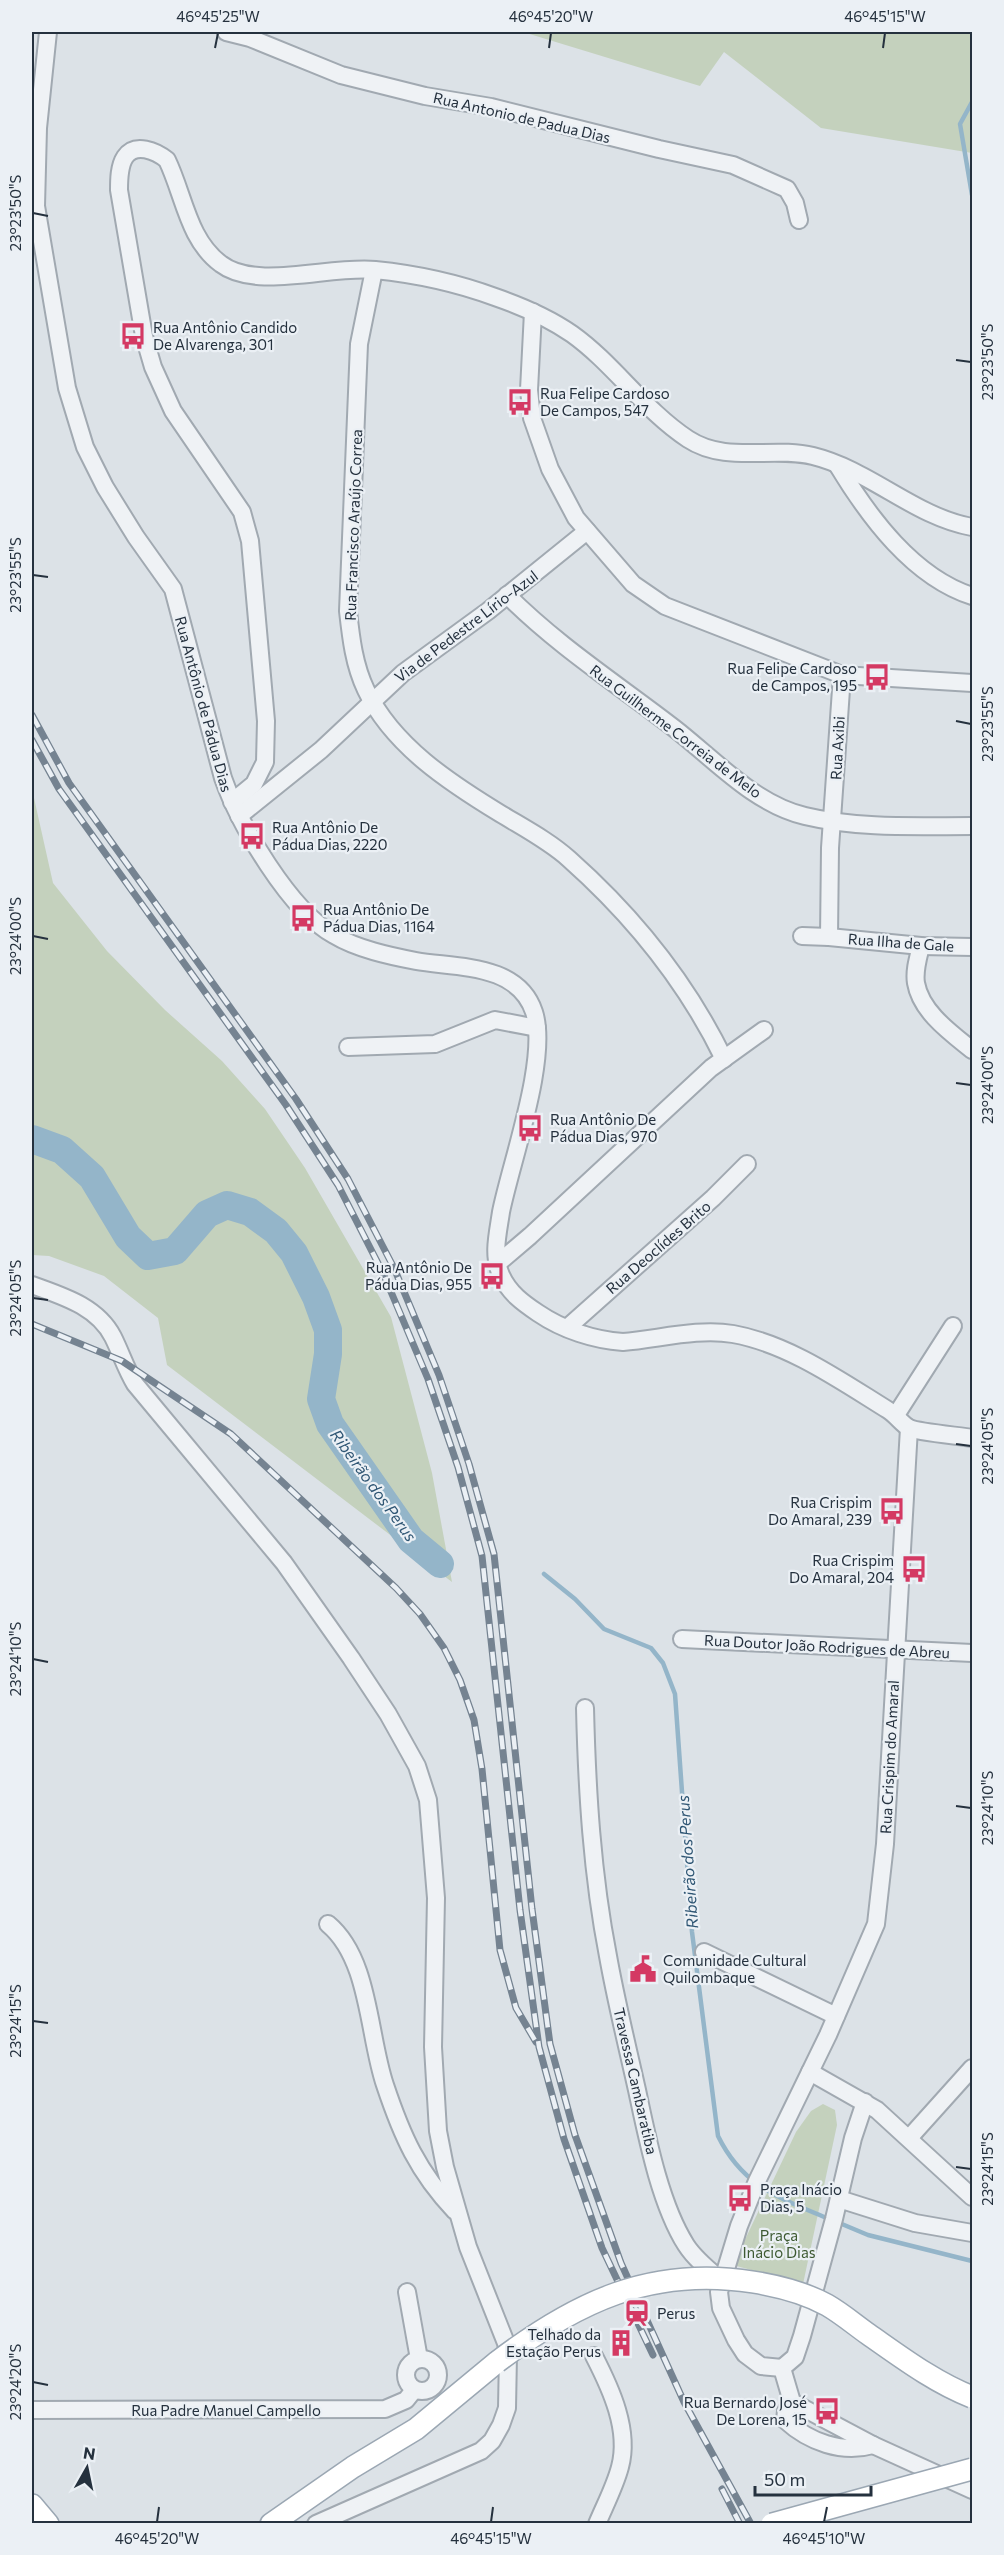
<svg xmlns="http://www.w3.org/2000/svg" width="1004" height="2555" viewBox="0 0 1004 2555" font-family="Commissioner,sans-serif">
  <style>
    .green { fill: #c4d1bd }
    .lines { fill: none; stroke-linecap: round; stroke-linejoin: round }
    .stream { stroke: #94b5c9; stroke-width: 4.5 }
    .river { stroke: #94b5c9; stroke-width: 28 }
    .minor-casing { stroke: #a1a9b1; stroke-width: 20 }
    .major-casing { stroke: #9ba7b3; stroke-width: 24 }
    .minor { stroke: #eff2f5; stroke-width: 16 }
    .major { stroke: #fff; stroke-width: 21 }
    .rail-casing { stroke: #758391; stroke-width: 7 }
    .rail { stroke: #ebf0f5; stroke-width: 4.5; stroke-dasharray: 14; stroke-linecap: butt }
    .major-bridge-casing { stroke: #9ba7b3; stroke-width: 24; stroke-linecap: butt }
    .major-bridge { stroke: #fff; stroke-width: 21 }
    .ticks { fill: none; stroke: #25313e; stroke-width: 2 }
    .labels { text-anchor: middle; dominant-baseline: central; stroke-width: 4.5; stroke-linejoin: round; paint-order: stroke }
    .street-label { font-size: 15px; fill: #25313e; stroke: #ebf0f5 }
    .poi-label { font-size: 15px; fill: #25313e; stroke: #ebf0f5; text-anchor: start }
    .park-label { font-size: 15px; fill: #3e5a32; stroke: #ebf0f5 }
    .water-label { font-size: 16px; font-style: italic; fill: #2e5573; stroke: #ebf0f5 }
    .neatline { fill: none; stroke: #25313e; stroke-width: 2 }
    .ticks-label { font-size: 15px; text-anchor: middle; fill: #25313e }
  </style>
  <rect width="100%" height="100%" fill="#dce2e7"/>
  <g class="green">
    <path d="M523,32h449v121l-151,-25 -97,-76 -24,34z"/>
    <path d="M32,789l21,94 54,68 58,59 57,51 43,48 40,59 86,149 41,156 20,109 -285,-217 -9,-47 -54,-42 -55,-20 -17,-1z"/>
    <path d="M823,2104l12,6 2,15 -34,159 -70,-19 63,-133 15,-21z"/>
  </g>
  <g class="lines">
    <g class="stream">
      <path d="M972,102l-12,22 12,71"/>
      <path d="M544,1574l31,25 29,30 47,19 12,15 12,31 17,238 26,204c25,51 62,62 111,83"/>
      <path d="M837,2222l31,13 104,26"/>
    </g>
    <path class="river" d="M32,1139l30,11 30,27 36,60 20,19 27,-5 32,-37 20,-9 23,7 26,19 18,22 22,44 12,33v24l-7,45 9,25 81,116 29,24"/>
    <defs>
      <g id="minor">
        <path d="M48,32l-10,96 -2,78 31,182 18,59 20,40 31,50 37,52 50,189c16,46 67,133 111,157 23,14 56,21 82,26 40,7 102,2 118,51 15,46 -23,150 -33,200 -3,21 -9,43 0,63 8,18 22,28 37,38 25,17 56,27 85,29 36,-3 75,-14 110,-8 56,10 108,47 155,76 8,5 14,14 21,18 8,4 52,8 63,10"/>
        <path d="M226,32l24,6 91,37 84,21 66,11 168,42 74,16 54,24 8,14 4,17"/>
        <path d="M374,270l-15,74 -11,267c3,27 6,54 18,79 27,56 84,93 135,124 23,14 48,27 68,45 63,56 118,124 155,200"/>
        <path d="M533,312l-4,78 3,28 18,51 26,49 57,66 32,22 177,69 130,8"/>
        <path d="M838,466c31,51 75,111 134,130"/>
        <path d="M507,595c51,51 110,89 167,133 40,31 80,76 131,88 54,13 112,10 167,10"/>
        <path d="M232,802l22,-18 11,-22 1,-41 -16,-180 -8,-29 -69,-101 -20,-44 -9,-31 -25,-146c0,-10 0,-24 6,-33 10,-15 31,-6 42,3 17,35 21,80 54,104 35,27 111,1 154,6 40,4 82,13 120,27 26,9 54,21 77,37 42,30 72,76 116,105 38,25 84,7 125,17 57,14 102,61 159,71"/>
        <path d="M239,816l82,-66 82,-77 85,-62 99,-80"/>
        <path d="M802,936l27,1 1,-89 12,-173"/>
        <path d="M829,937l92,9 51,1"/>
        <path d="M921,946c-3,12 -7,25 -5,37 5,29 35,50 56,67"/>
        <path d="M348,1047l87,-3 60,-24 42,8"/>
        <path d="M497,1264l33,-28 181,-168 53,-38"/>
        <path d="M32,1285c30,11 65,21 81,52 8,16 13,32 22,47l149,179 67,95 37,56 29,52 11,34 8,98 -3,149 5,84 7,36 23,80 38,96 2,12 -1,53 -6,17 -9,16 -11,10 -165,73"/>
        <path d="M567,1328l146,-130 34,-34"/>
        <path d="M896,1415l57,-89"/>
        <path d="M682,1639l290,14"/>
        <path d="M585,1708c2,83 7,166 23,248 8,45 19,89 29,134 10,47 23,114 49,155 9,14 23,25 35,35"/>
        <path d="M328,1924c42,35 40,111 57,161 17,51 33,87 70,126"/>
        <path d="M704,1952l132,64"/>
        <path d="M810,2072l67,38 95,87"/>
        <path d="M910,2137l62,-69"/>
        <path d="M839,2199l76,24 57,10"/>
        <path d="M407,2292l12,67"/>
        <path d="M594,2356c17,33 36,74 26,111 -5,19 -15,38 -23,57"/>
        <circle cx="422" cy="2375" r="16"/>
        <path d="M782,2368l-21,-2 -16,-12 -9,-14 -15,-32 -2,-16 20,-66 18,-45 71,-146 48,-111 9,-80 24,-416"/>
        <path d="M782,2368l13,-11 7,-21 32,-117 19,-81 12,-36"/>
        <path d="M782,2368l10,34 81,43 99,45"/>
        <path d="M792,2402l-6,9 -1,9c24,22 57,34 88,25"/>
        <path d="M32,2410l353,-1 21,-9 8,-10"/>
      </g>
      <g id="major">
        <path d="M32,2505l16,19"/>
        <path d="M271,2524l82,-57 63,-38 81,-67"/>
      </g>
    </defs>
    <use href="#minor" class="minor-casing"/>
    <use href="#major" class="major-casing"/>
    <use href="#minor" class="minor"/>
    <use href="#major" class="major"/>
    <defs>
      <g id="rail">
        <path d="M32,715l37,68 227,316 52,80 46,89 45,107 30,89 25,90 38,355 18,135 25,91 46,128 63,139 67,122"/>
        <path d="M32,740l27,49 227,316 52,80 45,88 45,106 30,88 24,89 38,354 19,137 25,92 38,109 51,107"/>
        <path d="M32,1324l90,37 109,73 165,154 24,26 24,34 16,32 14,40 8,49 18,181 16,58 20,34"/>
        <path d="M722,2489l18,35"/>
      </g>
    </defs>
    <use href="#rail" class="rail-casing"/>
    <use href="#rail" class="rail"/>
    <defs>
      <g id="major-bridge">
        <path d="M497,2362c79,-60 154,-96 256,-80 25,4 52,11 74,23 14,8 27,19 41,29 33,23 66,48 104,63"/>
        <path d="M772,2524l200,-55"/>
      </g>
    </defs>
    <use href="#major-bridge" class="major-bridge-casing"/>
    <use href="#major-bridge" class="major-bridge"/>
  </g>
  <path class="ticks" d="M215,48l3,-15M549,48l2,-15M883,48l2,-15M33,213l15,3M956,360l15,2M33,575l15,2M956,721l15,3M33,936l15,3M956,1083l15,2M33,1298l15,2M956,1444l15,2M33,1659l15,3M956,1806l15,2M33,2021l15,2M956,2167l15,2M33,2382l15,3M157,2522l2,-15M491,2522l2,-15M824,2522l3,-15"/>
  <defs>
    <symbol id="bus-bare" viewBox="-9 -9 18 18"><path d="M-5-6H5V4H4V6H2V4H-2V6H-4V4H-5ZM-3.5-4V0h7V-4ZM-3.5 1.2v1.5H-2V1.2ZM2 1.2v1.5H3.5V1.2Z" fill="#d43963" stroke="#ebf0f5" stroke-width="2.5" paint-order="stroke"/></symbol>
    <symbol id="civic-bare" viewBox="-9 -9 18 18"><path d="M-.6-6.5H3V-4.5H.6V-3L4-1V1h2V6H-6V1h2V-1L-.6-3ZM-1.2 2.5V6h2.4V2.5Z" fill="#d43963" stroke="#ebf0f5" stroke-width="2.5" paint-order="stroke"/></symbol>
    <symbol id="station-bare" viewBox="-9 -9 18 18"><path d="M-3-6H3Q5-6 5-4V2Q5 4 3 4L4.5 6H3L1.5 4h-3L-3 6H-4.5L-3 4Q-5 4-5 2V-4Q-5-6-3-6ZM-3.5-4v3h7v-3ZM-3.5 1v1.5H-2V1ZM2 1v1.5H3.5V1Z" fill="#d43963" stroke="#ebf0f5" stroke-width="2.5" paint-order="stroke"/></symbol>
    <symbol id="building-bare" viewBox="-9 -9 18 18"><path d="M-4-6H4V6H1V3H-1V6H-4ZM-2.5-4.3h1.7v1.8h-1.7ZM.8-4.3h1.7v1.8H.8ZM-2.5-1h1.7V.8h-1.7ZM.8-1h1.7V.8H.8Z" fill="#d43963" stroke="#ebf0f5" stroke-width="2.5" paint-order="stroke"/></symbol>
  </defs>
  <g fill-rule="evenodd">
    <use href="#bus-bare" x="114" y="317" width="38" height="38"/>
    <use href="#bus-bare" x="501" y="383" width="38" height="38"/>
    <use href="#bus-bare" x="858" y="658" width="38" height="38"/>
    <use href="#bus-bare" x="233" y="817" width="38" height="38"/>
    <use href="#bus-bare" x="284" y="899" width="38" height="38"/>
    <use href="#bus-bare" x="511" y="1109" width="38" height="38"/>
    <use href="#bus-bare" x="473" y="1257" width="38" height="38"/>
    <use href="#bus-bare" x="873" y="1492" width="38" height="38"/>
    <use href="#bus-bare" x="895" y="1550" width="38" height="38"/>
    <use href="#civic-bare" x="624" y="1950" width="38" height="38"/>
    <use href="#bus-bare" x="721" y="2179" width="38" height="38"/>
    <use href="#station-bare" x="618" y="2294" width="38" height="38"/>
    <use href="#building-bare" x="602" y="2324" width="38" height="38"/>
    <use href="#bus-bare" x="808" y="2392" width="38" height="38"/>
  </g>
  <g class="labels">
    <g class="street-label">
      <text transform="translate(522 117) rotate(13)">Rua Antonio de Padua Dias</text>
      <text transform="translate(353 525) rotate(-88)">Rua Francisco Araújo Correa</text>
      <text transform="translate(466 626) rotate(-37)">Via de Pedestre Lírio-Azul</text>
      <text transform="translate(204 704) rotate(75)">Rua Antônio de Pádua Dias</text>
      <text transform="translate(676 731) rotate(37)">Rua Guilherme Correia de Melo</text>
      <text transform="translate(837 748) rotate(-87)">Rua Axibi</text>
      <text transform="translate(901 942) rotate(4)">Rua Ilha de Gale</text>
      <text transform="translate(658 1247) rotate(-41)">Rua Deoclídes Brito</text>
      <text transform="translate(827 1646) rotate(3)">Rua Doutor João Rodrigues de Abreu</text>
      <text transform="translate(889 1757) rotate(-87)">Rua Crispim do Amaral</text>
      <text transform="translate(636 2081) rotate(77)">Travessa Cambaratiba</text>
      <text x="226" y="2410">Rua Padre Manuel Campello</text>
    </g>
    <g class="poi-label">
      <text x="153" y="327">Rua Antônio Candido<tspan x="153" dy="17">De Alvarenga, 301</tspan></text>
      <text x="540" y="393">Rua Felipe Cardoso<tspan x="540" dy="17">De Campos, 547</tspan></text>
      <text x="857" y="668" text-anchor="end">Rua Felipe Cardoso<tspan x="857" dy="17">de Campos, 195</tspan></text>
      <text x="272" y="827">Rua Antônio De<tspan x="272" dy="17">Pádua Dias, 2220</tspan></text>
      <text x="323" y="909">Rua Antônio De<tspan x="323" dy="17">Pádua Dias, 1164</tspan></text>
      <text x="550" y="1119">Rua Antônio De<tspan x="550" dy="17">Pádua Dias, 970</tspan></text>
      <text x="472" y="1267" text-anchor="end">Rua Antônio De<tspan x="472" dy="17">Pádua Dias, 955</tspan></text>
      <text x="872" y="1502" text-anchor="end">Rua Crispim<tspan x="872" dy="17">Do Amaral, 239</tspan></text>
      <text x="894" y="1560" text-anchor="end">Rua Crispim<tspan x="894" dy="17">Do Amaral, 204</tspan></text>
      <text x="663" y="1960">Comunidade Cultural<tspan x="663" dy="17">Quilombaque</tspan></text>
      <text x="760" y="2189">Praça Inácio<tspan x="760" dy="17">Dias, 5</tspan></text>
      <text x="657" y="2313">Perus</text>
      <text x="601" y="2334" text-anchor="end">Telhado da<tspan x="601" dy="17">Estação Perus</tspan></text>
      <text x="807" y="2402" text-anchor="end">Rua Bernardo José<tspan x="807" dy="17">De Lorena, 15</tspan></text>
    </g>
    <g class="park-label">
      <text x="779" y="2235">Praça<tspan x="779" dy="17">Inácio Dias</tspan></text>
    </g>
    <g class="water-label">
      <text transform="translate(374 1485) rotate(54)">Ribeirão dos Perus</text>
      <text transform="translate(687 1862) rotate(-94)">Ribeirão dos Perus</text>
    </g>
  </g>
  <rect width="1004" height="2555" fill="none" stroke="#ebf0f5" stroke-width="66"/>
  <g transform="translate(87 2468) rotate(9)" stroke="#ebf0f5" stroke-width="4.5" paint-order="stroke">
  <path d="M0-4.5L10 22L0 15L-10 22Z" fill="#25313e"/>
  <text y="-9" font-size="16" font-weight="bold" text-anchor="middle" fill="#25313e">N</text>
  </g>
  <path d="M755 2486v9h116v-9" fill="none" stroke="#25313e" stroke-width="3"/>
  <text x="764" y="2486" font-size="18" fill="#25313e" stroke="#ebf0f5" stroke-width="4.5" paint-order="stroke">50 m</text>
  <rect x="33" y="33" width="938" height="2489" class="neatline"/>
  <g class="ticks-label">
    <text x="218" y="22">46°45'25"W</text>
    <text x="551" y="22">46°45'20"W</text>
    <text x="885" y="22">46°45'15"W</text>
    <text transform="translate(16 213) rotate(-90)" y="5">23°23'50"S</text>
    <text transform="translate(988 362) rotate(-90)" y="5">23°23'50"S</text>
    <text transform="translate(16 575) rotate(-90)" y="5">23°23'55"S</text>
    <text transform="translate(988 724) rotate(-90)" y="5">23°23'55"S</text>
    <text transform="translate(16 936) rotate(-90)" y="5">23°24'00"S</text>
    <text transform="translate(988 1085) rotate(-90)" y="5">23°24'00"S</text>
    <text transform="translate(16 1298) rotate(-90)" y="5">23°24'05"S</text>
    <text transform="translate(988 1446) rotate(-90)" y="5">23°24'05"S</text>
    <text transform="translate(16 1659) rotate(-90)" y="5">23°24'10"S</text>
    <text transform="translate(988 1808) rotate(-90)" y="5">23°24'10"S</text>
    <text transform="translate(16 2021) rotate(-90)" y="5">23°24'15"S</text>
    <text transform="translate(988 2169) rotate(-90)" y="5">23°24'15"S</text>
    <text transform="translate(16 2382) rotate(-90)" y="5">23°24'20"S</text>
    <text x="157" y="2544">46°45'20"W</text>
    <text x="491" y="2544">46°45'15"W</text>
    <text x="824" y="2544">46°45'10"W</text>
  </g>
</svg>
